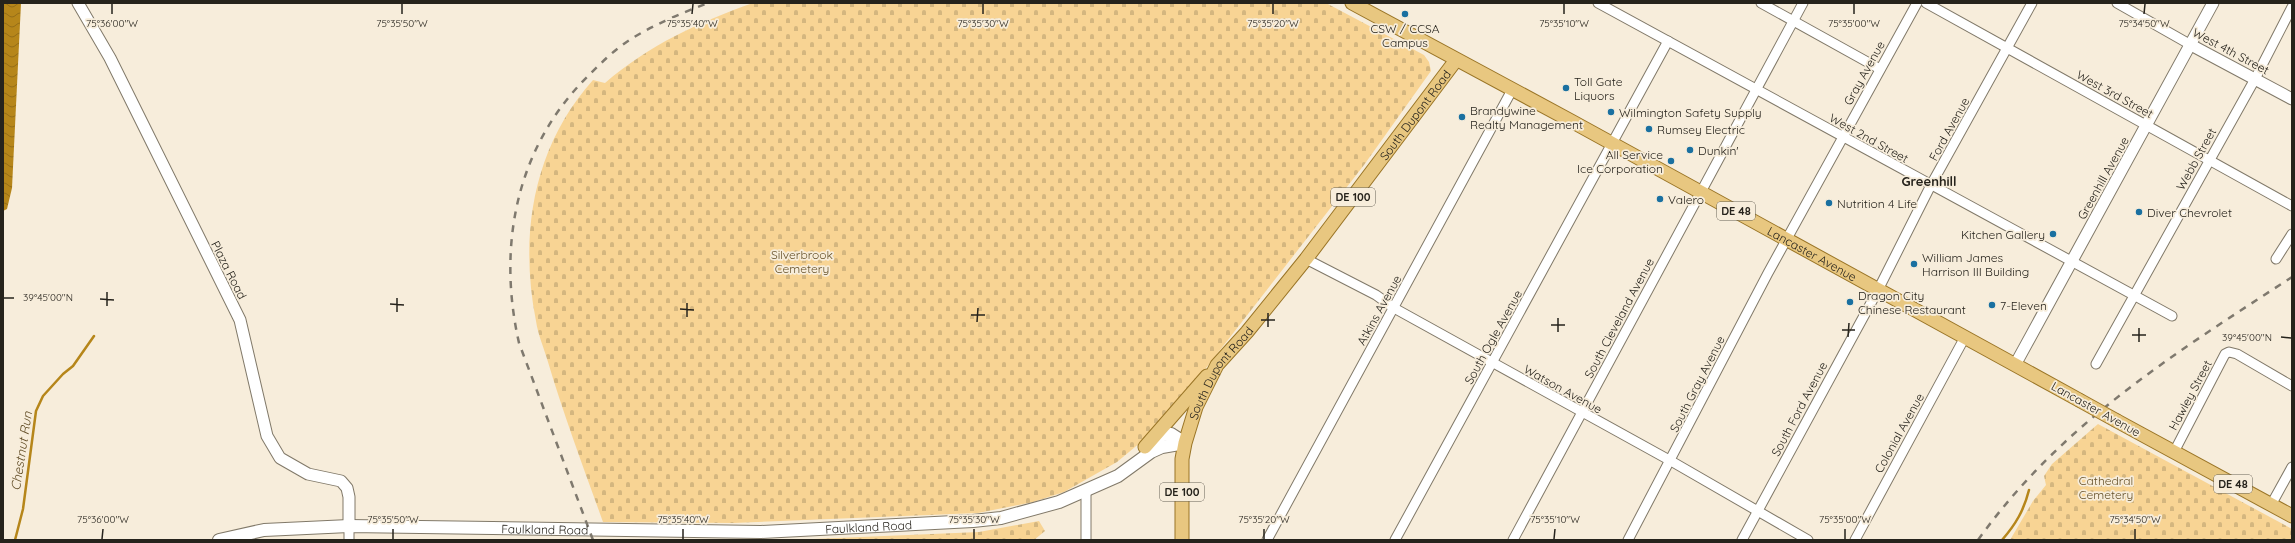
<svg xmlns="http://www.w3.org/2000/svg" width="2295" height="543" viewBox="0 0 2295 543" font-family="Quicksand,sans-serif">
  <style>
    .cemetery { fill: url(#cemetery-stones) }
    .water { fill: url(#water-waves) }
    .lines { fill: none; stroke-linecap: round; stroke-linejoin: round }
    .stream { stroke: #b6861a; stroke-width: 2.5 }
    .minor-casing { stroke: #817969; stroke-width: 11 }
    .tertiary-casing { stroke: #817969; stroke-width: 13 }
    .secondary-casing { stroke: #817969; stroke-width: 14 }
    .primary-casing { stroke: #9a7526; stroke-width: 15 }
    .minor { stroke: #fff; stroke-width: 9 }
    .tertiary { stroke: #fff; stroke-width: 11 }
    .secondary { stroke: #fff; stroke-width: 12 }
    .primary { stroke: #e8c780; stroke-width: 13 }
    .rail { stroke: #7f796e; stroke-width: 2.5; stroke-dasharray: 7 7; stroke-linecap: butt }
    .primary-bridge-casing { stroke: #9a7526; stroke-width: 15; stroke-linecap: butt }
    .primary-bridge { stroke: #e8c780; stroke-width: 13 }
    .ticks { fill: none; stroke: #26231c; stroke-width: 1.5 }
    .poi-dot { fill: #1a70a0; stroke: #f7eddb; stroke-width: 1.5 }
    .labels { text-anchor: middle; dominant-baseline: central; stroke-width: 3.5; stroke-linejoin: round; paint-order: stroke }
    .shield { fill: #f7eddb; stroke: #656055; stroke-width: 1 }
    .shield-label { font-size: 11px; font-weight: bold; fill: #26231c }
    .poi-label { font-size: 12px; fill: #26231c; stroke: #f7eddb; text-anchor: start }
    .street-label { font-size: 12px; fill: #26231c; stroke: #f7eddb }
    .park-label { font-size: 12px; fill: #655028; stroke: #f7eddb }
    .neighbourhood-label { font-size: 13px; font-weight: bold; fill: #26231c; stroke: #f7eddb }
    .water-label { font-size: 13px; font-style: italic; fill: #614c25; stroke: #f7eddb }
    .ticks-label { font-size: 10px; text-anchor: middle; fill: #26231c; stroke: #f7eddb; stroke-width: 3.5; stroke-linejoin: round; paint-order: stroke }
  </style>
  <defs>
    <pattern id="cemetery-stones" width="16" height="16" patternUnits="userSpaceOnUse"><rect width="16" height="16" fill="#f8d494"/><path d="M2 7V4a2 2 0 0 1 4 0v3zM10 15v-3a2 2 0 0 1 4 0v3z" fill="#d4b67f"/></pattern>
    <pattern id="water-waves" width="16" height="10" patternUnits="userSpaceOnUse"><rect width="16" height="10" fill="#b6861a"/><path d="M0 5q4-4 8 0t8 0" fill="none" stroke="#946d16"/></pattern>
  </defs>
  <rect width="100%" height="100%" fill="#f7eddb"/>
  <g class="cemetery">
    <path d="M753,3h573l98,52 5,7 2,9 -67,94 -193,248 -24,24 -30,25 -53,30 -31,10 -55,11 -245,10 -130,-1c-19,-53 -39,-106 -55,-160 -4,-14 -10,-27 -12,-41 -17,-86 -3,-174 57,-241l12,3c44,-38 94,-61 148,-80z"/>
    <path d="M2098,424l194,105v11h-282l23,-39 13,-16 -2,-9 8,-12z"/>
    <path d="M1039,521l6,10 -11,9h-244l189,-8z"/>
  </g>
  <path class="water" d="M3,3h18l-9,185 -5,21 -4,2z"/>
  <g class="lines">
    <g class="stream">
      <path d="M15,540l8,-31 13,-98 7,-15 20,-22 10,-8 21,-30"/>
      <path d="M2002,540c14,-16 22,-30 27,-50"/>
    </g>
    <defs>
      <g id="minor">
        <path d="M1598,3l574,313"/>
        <path d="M1761,3l119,66"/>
        <path d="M1926,3l366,203"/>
        <path d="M2117,3l74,42"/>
        <path d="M1306,259l70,36 18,13 277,153 137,79"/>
        <path d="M2276,259l16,-25"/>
        <path d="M2096,364l159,-285 37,-72"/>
        <path d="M2174,452l51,-98 4,-2 8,2 55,32"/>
        <path d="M1086,490v50"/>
        <path d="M2271,505l21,-38"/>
        <path d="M349,540v-14"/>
        <path d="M1267,540l245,-450"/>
        <path d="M1395,540l273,-499"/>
        <path d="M1513,540l290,-537"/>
        <path d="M1628,540l140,-267 149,-270"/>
        <path d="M1742,540l136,-250 53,-105 101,-182"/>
        <path d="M1855,540l110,-203"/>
      </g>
      <g id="tertiary">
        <path d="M78,3l32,55 130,262 27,116 13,22 28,16 33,7 6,7 2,9v29"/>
        <path d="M2191,45l101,54"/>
        <path d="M2015,365l198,-362"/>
      </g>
      <g id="secondary">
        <path d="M1149,443l14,-8 8,-1 14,9"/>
        <path id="s1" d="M219,540l45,-10 85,-4 412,6 212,-11 28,-3 58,-16 59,-26 33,-24 11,-5 23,-4"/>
      </g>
      <g id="primary">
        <path id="s2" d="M1352,3l221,119 506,278"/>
        <path d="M2117,421l175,95"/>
        <path d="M1145,447l62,-71"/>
        <path id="s3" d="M1182,540v-81l3,-16 11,-36 21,-42 30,-33 59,-73 150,-199"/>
      </g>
    </defs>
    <use href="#minor" class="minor-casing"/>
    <use href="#tertiary" class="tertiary-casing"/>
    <use href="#secondary" class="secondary-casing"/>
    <use href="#primary" class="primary-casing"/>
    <use href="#minor" class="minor"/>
    <use href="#tertiary" class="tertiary"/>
    <use href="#secondary" class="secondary"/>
    <use href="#primary" class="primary"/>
    <g class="rail">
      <path d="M593,540l-74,-197c-22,-97 -3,-195 68,-266 14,-14 28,-28 44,-38 24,-15 51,-26 77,-36"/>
      <path d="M1978,540c84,-117 196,-186 314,-263"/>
    </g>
    <defs>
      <path id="primary-bridge" d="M2079,400l38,21"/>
    </defs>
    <use href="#primary-bridge" class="primary-bridge-casing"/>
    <use href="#primary-bridge" class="primary-bridge"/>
  </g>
  <path class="ticks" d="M112,14v-10M402,14v-10M692,14l1,-10M983,14v-10M1273,14v-10M1564,14v-10M1854,14v-10M2144,14l1,-10M4,298h10M100,299l14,1M390,304l14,1M107,306v-14M680,309l14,1M397,312v-14M971,315h14M687,317v-14M1261,320h14M977,322l1,-14M1551,325h14M1268,327v-14M1842,330h13M1558,332v-14M2132,335h14M1848,337l1,-14M2281,337l10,1M2139,342v-14M102,539l1,-10M393,539v-10M683,539v-10M974,539v-10M1264,539v-10M1554,539l1,-10M1845,539v-10M2135,539v-10"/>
  <g class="poi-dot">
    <circle cx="1405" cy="14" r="4"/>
    <circle cx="1566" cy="88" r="4"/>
    <circle cx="1611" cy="112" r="4"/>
    <circle cx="1462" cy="117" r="4"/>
    <circle cx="1649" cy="129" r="4"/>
    <circle cx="1690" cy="150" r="4"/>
    <circle cx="1671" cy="161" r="4"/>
    <circle cx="1660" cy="199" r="4"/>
    <circle cx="1829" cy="203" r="4"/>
    <circle cx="2139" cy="212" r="4"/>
    <circle cx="2053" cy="234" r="4"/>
    <circle cx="1914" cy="264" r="4"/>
    <circle cx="1850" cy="302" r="4"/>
    <circle cx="1992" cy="305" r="4"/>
  </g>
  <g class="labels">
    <g class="shield">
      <rect x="1331" y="188" width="44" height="18" rx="3"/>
      <rect x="1717" y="202" width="38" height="18" rx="3"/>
      <rect x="2214" y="475" width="38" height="18" rx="3"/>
      <rect x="1160" y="483" width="44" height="18" rx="3"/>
    </g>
    <g class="shield-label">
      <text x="1353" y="197">DE 100</text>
      <text x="1736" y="211">DE 48</text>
      <text x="2233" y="484">DE 48</text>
      <text x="1182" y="492">DE 100</text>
    </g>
    <g class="poi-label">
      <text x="1405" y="28" text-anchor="middle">CSW / CCSA<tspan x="1405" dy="14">Campus</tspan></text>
      <text x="1574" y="81">Toll Gate<tspan x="1574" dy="14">Liquors</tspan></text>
      <text x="1470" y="110">Brandywine<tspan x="1470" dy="14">Realty Management</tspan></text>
      <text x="1619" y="112">Wilmington Safety Supply</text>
      <text x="1657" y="129">Rumsey Electric</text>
      <text x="1698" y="150">Dunkin'</text>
      <text x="1663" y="154" text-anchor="end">All Service<tspan x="1663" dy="14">Ice Corporation</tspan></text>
      <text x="1668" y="199">Valero</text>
      <text x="1837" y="203">Nutrition 4 Life</text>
      <text x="2147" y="212">Diver Chevrolet</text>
      <text x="2045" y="234" text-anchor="end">Kitchen Gallery</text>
      <text x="1922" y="257">William James<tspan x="1922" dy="14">Harrison III Building</tspan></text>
      <text x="1858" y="295">Dragon City<tspan x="1858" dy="14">Chinese Restaurant</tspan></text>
      <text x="2000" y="305">7-Eleven</text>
    </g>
    <g class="street-label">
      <text transform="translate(2231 51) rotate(28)">West 4th Street</text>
      <text transform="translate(1864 73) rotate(-61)">Gray Avenue</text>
      <text transform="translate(2115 94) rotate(29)">West 3rd Street</text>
      <text stroke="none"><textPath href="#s3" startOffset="501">South Dupont Road</textPath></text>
      <text transform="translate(1949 129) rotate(-61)">Ford Avenue</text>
      <text transform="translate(1869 138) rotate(29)">West 2nd Street</text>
      <text transform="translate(2196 159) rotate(-61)">Webb Street</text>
      <text transform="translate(2103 178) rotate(-61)">Greenhill Avenue</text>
      <text stroke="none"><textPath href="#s2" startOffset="524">Lancaster Avenue</textPath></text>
      <text transform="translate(229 270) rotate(63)">Plaza Road</text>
      <text transform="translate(1379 310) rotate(-61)">Atkins Avenue</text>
      <text transform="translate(1619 318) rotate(-62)">South Cleveland Avenue</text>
      <text transform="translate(1493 337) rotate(-61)">South Ogle Avenue</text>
      <text stroke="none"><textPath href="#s3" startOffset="177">South Dupont Road</textPath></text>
      <text transform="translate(1697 384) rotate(-63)">South Gray Avenue</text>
      <text transform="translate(1563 389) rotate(29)">Watson Avenue</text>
      <text transform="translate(2190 395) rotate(-62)">Hawley Street</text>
      <text transform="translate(1799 409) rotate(-62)">South Ford Avenue</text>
      <text transform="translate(2096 409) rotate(29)">Lancaster Avenue</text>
      <text transform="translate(1899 433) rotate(-61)">Colonial Avenue</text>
      <text stroke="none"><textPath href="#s1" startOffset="651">Faulkland Road</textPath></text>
      <text stroke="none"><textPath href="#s1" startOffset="327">Faulkland Road</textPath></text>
    </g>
    <g class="park-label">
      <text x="802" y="254">Silverbrook<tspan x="802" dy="14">Cemetery</tspan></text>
      <text x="2106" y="480">Cathedral<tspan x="2106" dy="14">Cemetery</tspan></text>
    </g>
    <g class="neighbourhood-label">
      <text x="1929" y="181">Greenhill</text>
    </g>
    <g class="water-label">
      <text transform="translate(21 451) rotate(-81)">Chestnut Run</text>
    </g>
  </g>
  <g class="ticks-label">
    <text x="112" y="27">75°36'00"W</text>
    <text x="402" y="27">75°35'50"W</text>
    <text x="692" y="27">75°35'40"W</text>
    <text x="983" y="27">75°35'30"W</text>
    <text x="1273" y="27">75°35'20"W</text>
    <text x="1564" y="27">75°35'10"W</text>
    <text x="1854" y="27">75°35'00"W</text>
    <text x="2144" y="27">75°34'50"W</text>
    <text x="48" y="301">39°45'00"N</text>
    <text x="2247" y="341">39°45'00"N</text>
    <text x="103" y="523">75°36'00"W</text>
    <text x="393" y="523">75°35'50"W</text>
    <text x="683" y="523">75°35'40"W</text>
    <text x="974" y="523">75°35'30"W</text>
    <text x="1264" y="523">75°35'20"W</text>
    <text x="1555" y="523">75°35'10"W</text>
    <text x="1845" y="523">75°35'00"W</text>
    <text x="2135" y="523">75°34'50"W</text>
  </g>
  <rect width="2295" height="543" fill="none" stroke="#26231c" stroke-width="8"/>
</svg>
